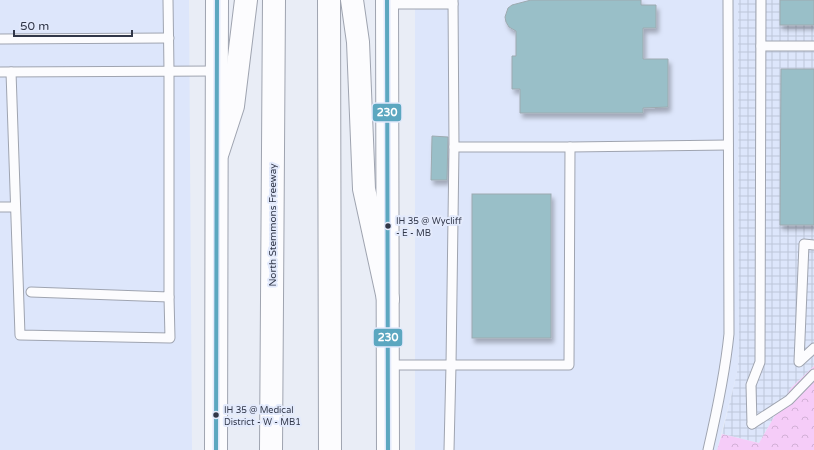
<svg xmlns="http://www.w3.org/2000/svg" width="814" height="450" viewBox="0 0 814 450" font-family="'Varela Round',sans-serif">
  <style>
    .built { fill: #dde6fb }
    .industrial { fill: url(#industrial-grid) }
    .park { fill: url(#park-crowns) }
    .building { fill: #99bfc8; stroke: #9daab0; filter: url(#shadow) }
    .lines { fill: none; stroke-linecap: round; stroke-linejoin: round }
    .service-casing { stroke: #9fa4b0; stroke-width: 11 }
    .secondary-casing { stroke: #9fa4b0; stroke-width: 24 }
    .motorway-casing { stroke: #9fa4b0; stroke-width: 24 }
    .service { stroke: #fcfcfe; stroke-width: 9 }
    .secondary { stroke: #fcfcfe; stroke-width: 22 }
    .motorway { stroke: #fcfcfe; stroke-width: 22 }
    .bus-1-casing { stroke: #e3eafc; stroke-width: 7 }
    .bus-1 { stroke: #5ca7c0; stroke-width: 4 }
    .bus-dot { fill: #313749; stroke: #e3eafc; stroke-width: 1.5 }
    .labels { text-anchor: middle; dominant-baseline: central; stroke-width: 4; stroke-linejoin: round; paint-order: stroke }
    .bus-label { font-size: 9px; fill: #313749; stroke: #e3eafc; text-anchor: start }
    .street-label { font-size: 10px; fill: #313749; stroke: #e3eafc }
    .line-badge { stroke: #e3eafc; stroke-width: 1.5 }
    .badge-label { font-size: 11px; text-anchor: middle; font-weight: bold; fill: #fff }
  </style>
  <defs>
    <pattern id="industrial-grid" width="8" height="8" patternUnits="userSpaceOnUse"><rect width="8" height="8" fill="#dde6fb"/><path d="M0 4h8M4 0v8" fill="none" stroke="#bec6d9"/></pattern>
    <pattern id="park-crowns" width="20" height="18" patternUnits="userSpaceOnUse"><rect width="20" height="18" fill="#f5ccf8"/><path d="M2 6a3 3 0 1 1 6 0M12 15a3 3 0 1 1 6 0" fill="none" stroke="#d2b0d6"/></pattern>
    <filter id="shadow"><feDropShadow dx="2.5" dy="4.5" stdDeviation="2" flood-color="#0004"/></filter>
  </defs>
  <rect width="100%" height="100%" fill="#e9edf6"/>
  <g class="built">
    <path d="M0,0h189l3,450h-192z"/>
    <path d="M415,0h323l1,353 -2,20 -20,77h-302z"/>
  </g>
  <path class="industrial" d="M738,0h76v366l-23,22 -32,55 -37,-9 15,-61 2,-20z"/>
  <path class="park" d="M814,366v84h-97l5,-16 37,9 32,-55z"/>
  <g class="building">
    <path d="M531,0h110v5h15v23h-13v31h25v48l-25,1v5h-123v-24h-8v-33h4v-25l-7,-4 -3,-5 -1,-5 3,-9 4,-3z"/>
    <rect x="780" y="0" width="34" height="25"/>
    <path d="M781,69h33v156h-34z"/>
    <path d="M432,136l16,1 -1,43h-16z"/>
    <rect x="472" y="194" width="79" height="144"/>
  </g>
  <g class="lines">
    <defs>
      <g id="service">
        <path d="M386,4h67"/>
        <path d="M0,39l169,-1"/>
        <path d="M761,46h53"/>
        <path d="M0,72l217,-1"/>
        <path d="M11,72l9,263 150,3 -1,-41"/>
        <path d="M454,147h116l158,-2"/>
        <path d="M0,207h15"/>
        <path d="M814,245l-10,-1 -5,118 15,-14"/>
        <path d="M31,292l138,5v-226l-1,-71"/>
        <path d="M387,365h64l3,-218 -1,-147"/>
        <path d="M752,424l-1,-39 9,-23 1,-362"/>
        <path d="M752,424l37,-24 25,-26"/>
        <path d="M449,450l2,-85h118l1,-218"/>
        <path d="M708,450c9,-39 17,-77 21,-116l-1,-334"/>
      </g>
      <g id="secondary">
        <path d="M387,0l1,450"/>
        <path d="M216,450l1,-450"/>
      </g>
      <g id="motorway">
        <path d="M329,0l1,450"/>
        <path d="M352,0l6,42 6,147 24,110"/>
        <path d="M218,152l15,-46 13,-106"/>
        <path d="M271,450l3,-450"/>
      </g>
    </defs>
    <use href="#service" class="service-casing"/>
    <use href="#secondary" class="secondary-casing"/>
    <use href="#motorway" class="motorway-casing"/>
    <use href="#service" class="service"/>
    <use href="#secondary" class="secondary"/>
    <use href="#motorway" class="motorway"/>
    <defs>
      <g id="bus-1">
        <path d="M387,0l1,450"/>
        <path d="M216,450l1,-450"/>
      </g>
    </defs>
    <use href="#bus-1" class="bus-1-casing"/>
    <use href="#bus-1" class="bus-1"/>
  </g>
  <g class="bus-dot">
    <circle cx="388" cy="226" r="3.5"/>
    <circle cx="216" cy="415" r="3.5"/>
  </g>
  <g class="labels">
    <g class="bus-label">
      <text x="396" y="221">IH 35 @ Wycliff<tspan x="396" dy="12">- E - MB</tspan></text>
      <text x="224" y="410">IH 35 @ Medical<tspan x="224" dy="12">District - W - MB1</tspan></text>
    </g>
    <g class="street-label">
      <text transform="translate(273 225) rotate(-90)">North Stemmons Freeway</text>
    </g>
  </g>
  <g class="line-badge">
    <rect x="372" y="103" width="30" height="19" rx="4" fill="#5ca7c0"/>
    <rect x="373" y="328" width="30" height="19" rx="4" fill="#5ca7c0"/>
  </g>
  <g class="badge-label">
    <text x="387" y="116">230</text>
    <text x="388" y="341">230</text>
  </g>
  <path d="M14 30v6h118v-6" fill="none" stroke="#313749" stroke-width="2"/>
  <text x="20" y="30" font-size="12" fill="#313749" stroke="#e3eafc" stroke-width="3" paint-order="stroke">50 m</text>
</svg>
